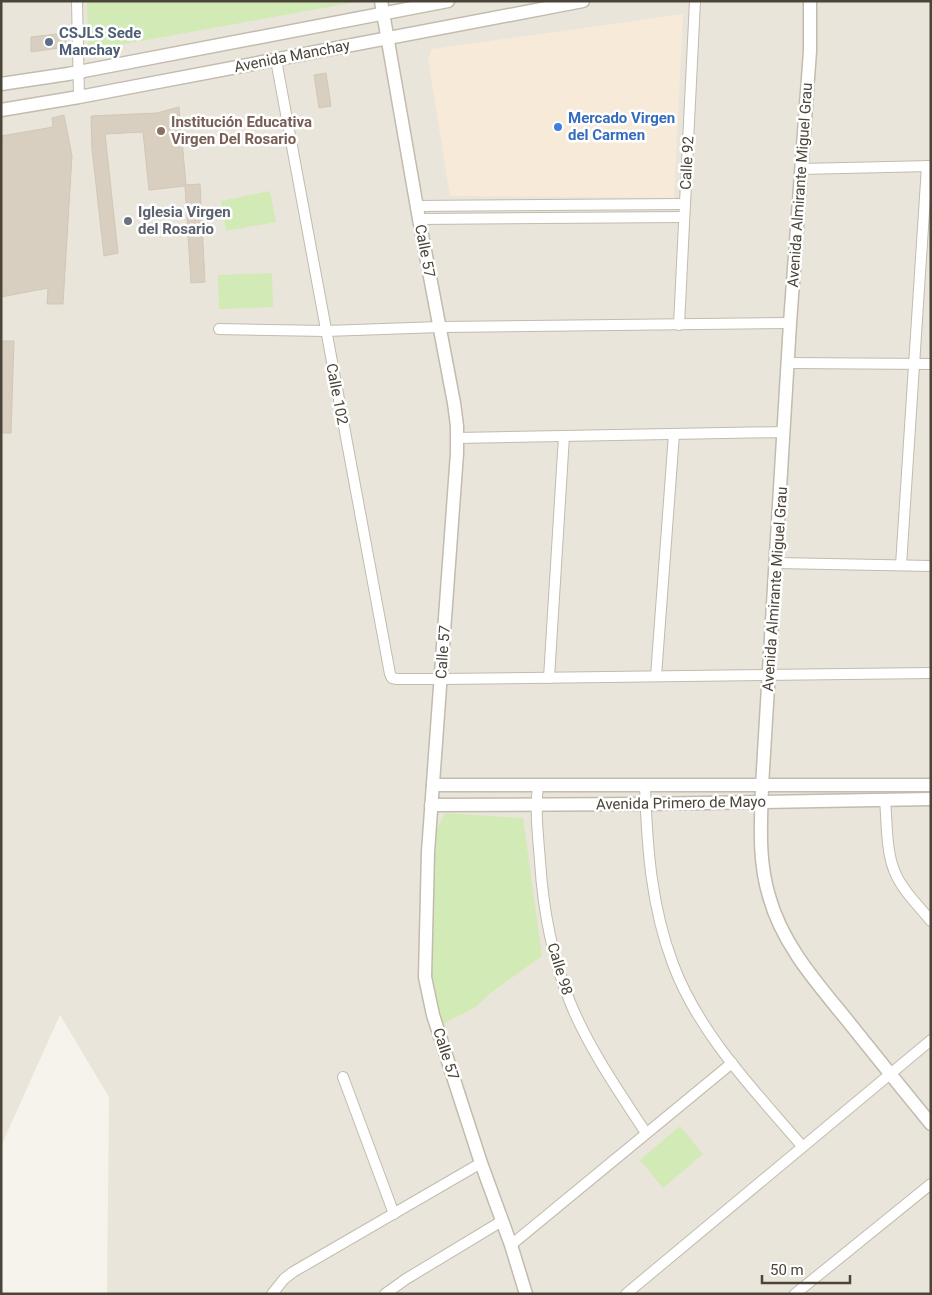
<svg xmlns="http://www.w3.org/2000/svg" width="932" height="1295" viewBox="0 0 932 1295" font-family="Roboto,sans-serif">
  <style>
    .residential { fill: #eae5da }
    .commercial { fill: #f7ead8 }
    .green { fill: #d2eab5 }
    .building { fill: #d8cfc1; stroke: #d3c7b4 }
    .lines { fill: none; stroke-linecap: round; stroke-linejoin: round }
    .minor-casing { stroke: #c2bbae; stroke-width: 12 }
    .tertiary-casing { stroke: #c2bbae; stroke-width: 15 }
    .minor { stroke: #fff; stroke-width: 10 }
    .tertiary { stroke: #fff; stroke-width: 12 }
    .service-dot { fill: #5c6f8a; stroke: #fff; stroke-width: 2 }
    .shop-dot { fill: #3f7fe0; stroke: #fff; stroke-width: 2 }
    .education-dot { fill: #8d6e63; stroke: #fff; stroke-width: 2 }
    .worship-dot { fill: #6b7280; stroke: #fff; stroke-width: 2 }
    .labels { text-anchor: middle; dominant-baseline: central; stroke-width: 5; stroke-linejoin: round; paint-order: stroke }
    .service-label { font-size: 15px; font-weight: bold; fill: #4e5e75; stroke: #fff; text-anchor: start }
    .street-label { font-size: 15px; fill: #4b4439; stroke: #fff }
    .shop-label { font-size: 15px; font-weight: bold; fill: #366cbe; stroke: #fff; text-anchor: start }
    .education-label { font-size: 15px; font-weight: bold; fill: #785e54; stroke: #fff; text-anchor: start }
    .worship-label { font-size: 15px; font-weight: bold; fill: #5b616d; stroke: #fff; text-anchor: start }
  </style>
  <rect width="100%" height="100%" fill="#f6f3ec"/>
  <path class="residential" d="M1,1h930v1293h-824l2,-197 -49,-82 -59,131z"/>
  <path class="commercial" d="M683,14l-9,184 -224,-2 -22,-137 4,-10z"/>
  <g class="green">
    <path d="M87,1h275l-271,49 -3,-5z"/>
    <path d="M270,191l6,31 -50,9 -5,-30z"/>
    <path d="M272,273l1,34 -54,2 -1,-34z"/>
    <path d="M445,813l78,5 19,138 -53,38 -13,13 -33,17 -6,-8 -7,-49 6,-136z"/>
    <path d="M680,1126l23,28 -40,34 -23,-28z"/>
  </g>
  <g class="building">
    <path d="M66,33v14l-35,5v-15z"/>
    <path d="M326,73l5,33 -12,2 -5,-33z"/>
    <path d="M179,107l7,78 14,-1 5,98 -14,1 -6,-97 -36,4 -6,-58 -38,2 13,119 -14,3 -12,-107 -1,-33 66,-3z"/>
    <path d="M64,115l8,41 -9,148h-16l1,-16 -47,9v-161l52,-9 -1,-9z"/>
    <path d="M1,341h13l-3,92h-10z"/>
  </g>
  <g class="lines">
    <defs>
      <g id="minor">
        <path d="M77,1l2,96"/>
        <path d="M276,60l114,614 2,4 5,1h44l490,-6"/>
        <path d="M801,169l130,-3"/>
        <path d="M417,206l268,-2"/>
        <path d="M419,219l265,-2"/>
        <path d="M679,325l16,-324"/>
        <path d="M219,329l107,2 114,-4 350,-4"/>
        <path d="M788,363l143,1"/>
        <path d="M457,438l327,-6"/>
        <path d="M777,563l154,3"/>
        <path d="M901,565l26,-399"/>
        <path d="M656,676l18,-242"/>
        <path d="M549,678l15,-242"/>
        <path d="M538,785c-3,26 0,51 2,76 3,48 12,96 30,141 18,45 49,90 76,131"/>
        <path d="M645,785c2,62 6,121 28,179 26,70 82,127 129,182"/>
        <path d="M885,800c2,21 1,50 9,70 7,19 24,35 37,51"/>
        <path d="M343,1077l51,137"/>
        <path d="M511,1245l221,-182"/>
        <path d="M272,1294l12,-15 9,-7 188,-109"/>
        <path d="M385,1294l21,-15 96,-58"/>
        <path d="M626,1294l305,-254"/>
        <path d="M795,1294l136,-110"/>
      </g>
      <g id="tertiary">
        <path d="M381,1l38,218 35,184 3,23v27l-29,399 -3,125 8,38 48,148 30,82 15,49"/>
        <path d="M810,1v50l-20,272 -28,463c-1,37 -4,74 7,110 13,48 47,86 78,124 28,35 56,70 84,104"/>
        <path d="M1,84l67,-10 380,-73"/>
        <path d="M1,110l78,-13 504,-96"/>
        <path d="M433,785h498"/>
        <path d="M431,805l215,-1 285,-5"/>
      </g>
    </defs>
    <use href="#minor" class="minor-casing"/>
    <use href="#tertiary" class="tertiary-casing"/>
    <use href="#minor" class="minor"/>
    <use href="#tertiary" class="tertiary"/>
  </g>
  <circle class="service-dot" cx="49" cy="42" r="5"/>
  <circle class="shop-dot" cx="558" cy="127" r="5"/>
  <circle class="education-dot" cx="161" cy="131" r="5"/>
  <circle class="worship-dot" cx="128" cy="221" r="5"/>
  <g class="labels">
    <g class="service-label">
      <text x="59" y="33">CSJLS Sede<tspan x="59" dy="17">Manchay</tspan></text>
    </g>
    <g class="street-label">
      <text transform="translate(292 56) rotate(-11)">Avenida Manchay</text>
      <text transform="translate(687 163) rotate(-87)">Calle 92</text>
      <text transform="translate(800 185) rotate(-86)">Avenida Almirante Miguel Grau</text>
      <text transform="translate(425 251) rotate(79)">Calle 57</text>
      <text transform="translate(337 394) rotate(79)">Calle 102</text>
      <text transform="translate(775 589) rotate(-86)">Avenida Almirante Miguel Grau</text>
      <text transform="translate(443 652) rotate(-86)">Calle 57</text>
      <text transform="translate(681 803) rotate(-1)">Avenida Primero de Mayo</text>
      <text transform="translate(560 969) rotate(73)">Calle 98</text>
      <text transform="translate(446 1054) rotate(72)">Calle 57</text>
    </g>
    <g class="shop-label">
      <text x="568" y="118">Mercado Virgen<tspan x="568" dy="17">del Carmen</tspan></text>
    </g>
    <g class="education-label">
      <text x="171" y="122">Institución Educativa<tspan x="171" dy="17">Virgen Del Rosario</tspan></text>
    </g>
    <g class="worship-label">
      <text x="138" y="212">Iglesia Virgen<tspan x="138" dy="17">del Rosario</tspan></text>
    </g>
  </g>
  <rect width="932" height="1295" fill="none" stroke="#4b4439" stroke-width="5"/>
  <path d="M762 1275v8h88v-8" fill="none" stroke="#4b4439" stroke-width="2.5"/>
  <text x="770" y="1275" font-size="15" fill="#4b4439" stroke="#ffffff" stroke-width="4" paint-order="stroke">50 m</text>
</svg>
